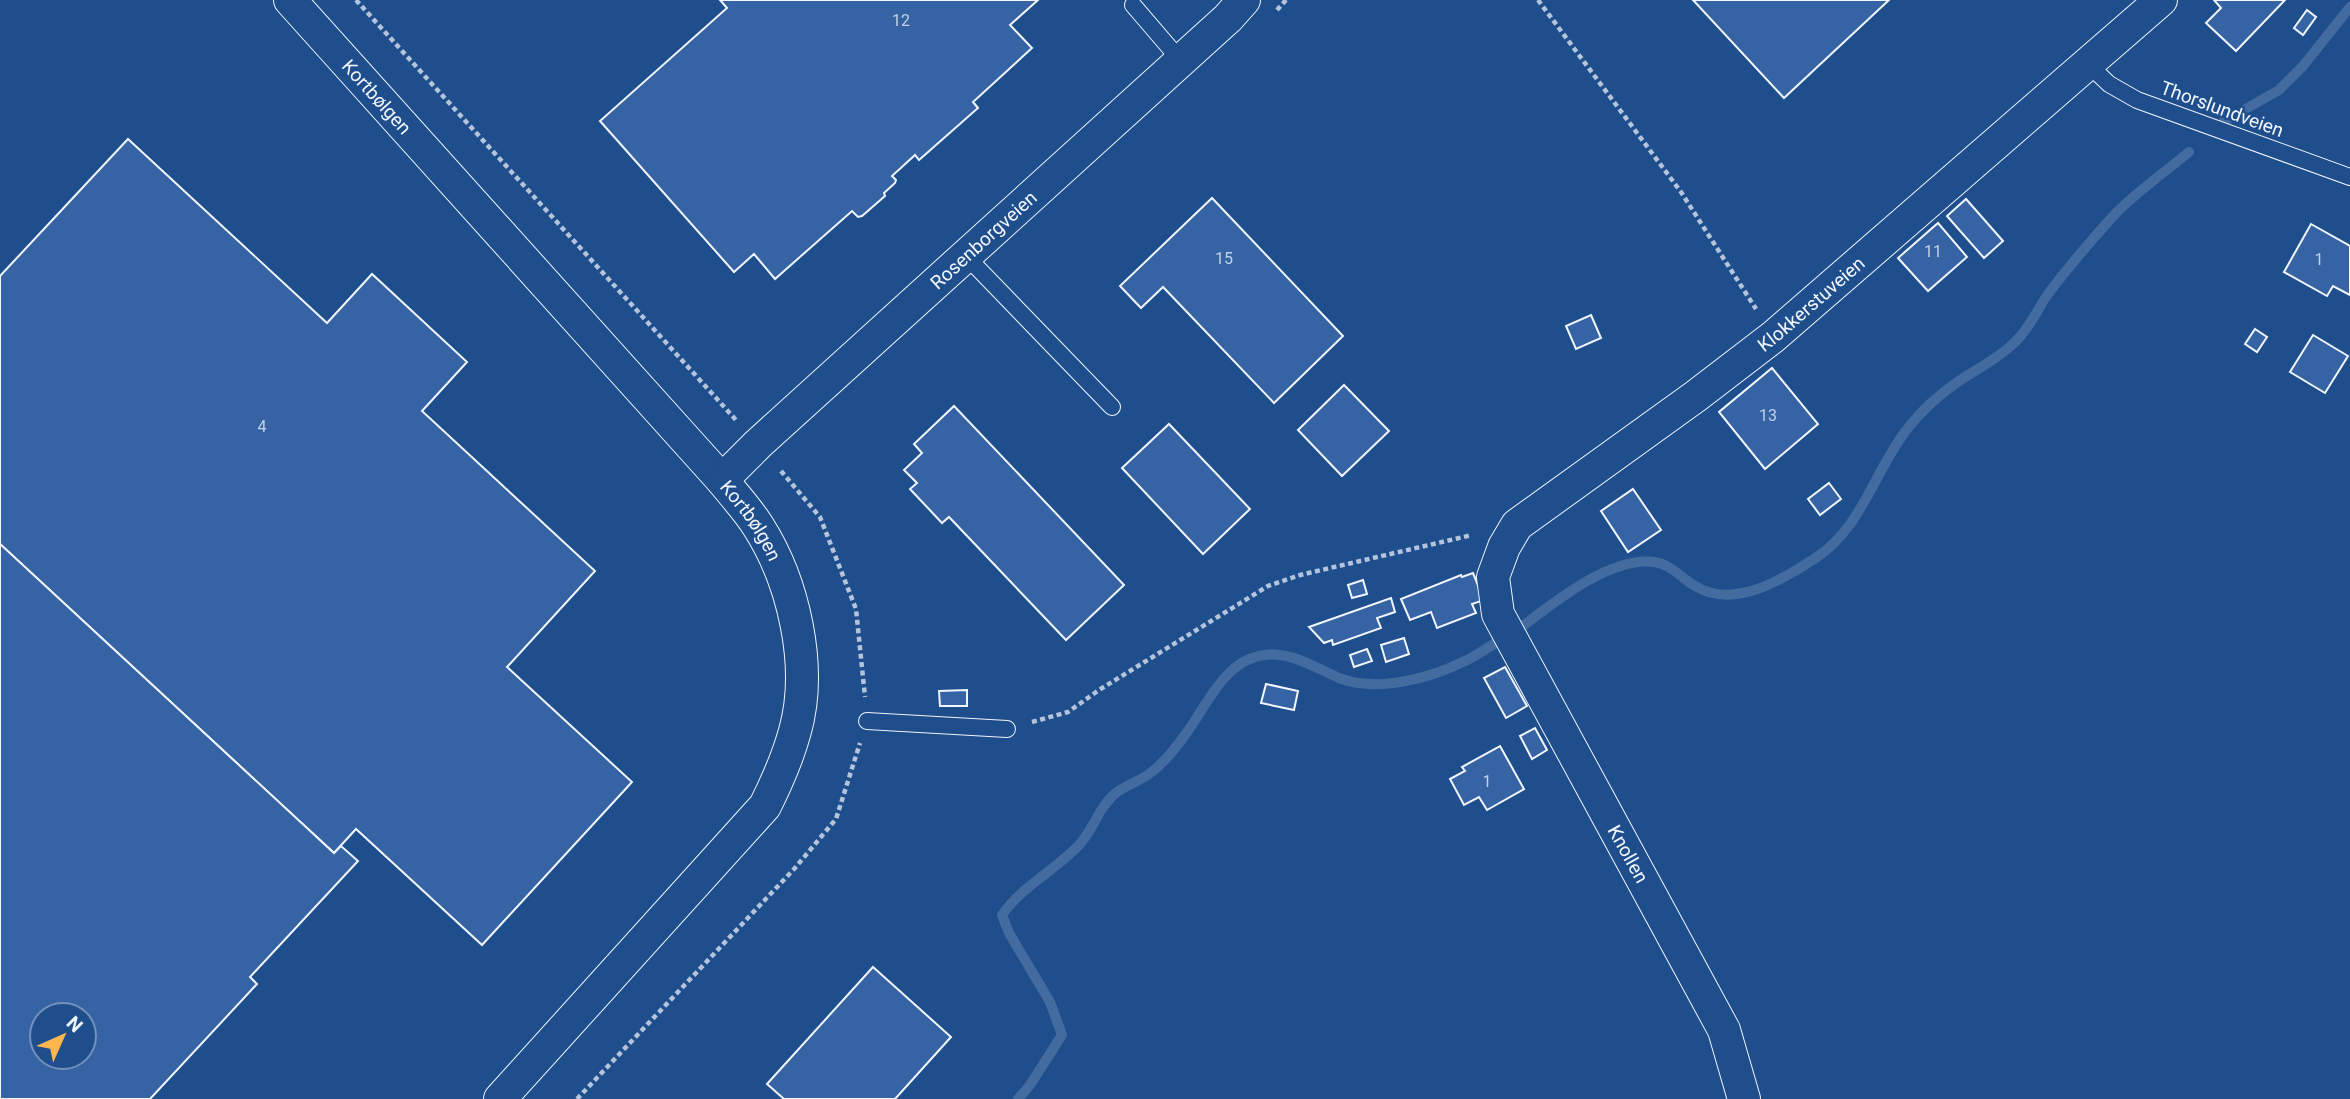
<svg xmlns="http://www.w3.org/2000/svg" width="2350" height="1099" viewBox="0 0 2350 1099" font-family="Roboto,sans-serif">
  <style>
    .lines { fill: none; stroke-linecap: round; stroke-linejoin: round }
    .stream { stroke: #446ba0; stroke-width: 10 }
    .building { fill: #3563a3; stroke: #f2f6ff; stroke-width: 2; fill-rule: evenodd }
    .service-casing { stroke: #f2f6ff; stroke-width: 18 }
    .minor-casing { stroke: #f2f6ff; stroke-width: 34 }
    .path { stroke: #b3c4dc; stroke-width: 4.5; stroke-dasharray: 5 3.5; stroke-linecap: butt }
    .service { stroke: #1f4e8c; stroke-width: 16 }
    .minor { stroke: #1f4e8c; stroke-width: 32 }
    .labels { text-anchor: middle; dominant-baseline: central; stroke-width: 5; stroke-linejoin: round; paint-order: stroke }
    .number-label { font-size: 16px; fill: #c3d1e8 }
    .street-label { font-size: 19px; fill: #f2f6ff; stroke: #1f4e8c }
  </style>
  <rect width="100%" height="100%" fill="#1f4e8c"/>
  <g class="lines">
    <g class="stream">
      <path d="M2223,122l56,-32 24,-24 47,-59"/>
      <path d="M1519,629c33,-25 91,-73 135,-67 17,2 27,16 41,24 39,24 89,-7 122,-29 46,-31 58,-88 91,-129 13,-17 32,-34 51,-47 19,-13 39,-22 56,-39 16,-15 23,-35 36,-52 20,-26 43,-53 65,-77 22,-22 49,-41 73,-61"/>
      <path d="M1018,1099l12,-14 32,-50 -12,-33 -41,-69 -7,-18c21,-30 54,-45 78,-71 14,-16 20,-39 37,-52 10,-7 22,-11 32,-18 14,-10 26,-25 36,-39 22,-29 39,-75 79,-80 26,-4 52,13 75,23 39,15 92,0 128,-18 11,-5 21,-13 32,-19"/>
    </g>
  </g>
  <g class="building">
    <path d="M720,0h318l-28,25 22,23 -59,54 5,6 -59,52 -4,-5 -23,21 4,4 -1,3 -11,10 1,3 -23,20 -4,1 -6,-6 -77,68 -21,-25 -20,18 -134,-151 127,-113z"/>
    <path d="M1693,0h196l-105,98z"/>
    <path d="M2214,0h71l-49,51 -30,-28 15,-15z"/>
    <path d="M2307,10l9,7 -13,18 -9,-7z"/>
    <path d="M128,139l199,184 45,-49 95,88 -45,49 173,160 -88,96 125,115 -150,163 -126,-116 -22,24 -334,-309v-268z"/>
    <path d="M1212,198l131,138 -69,67 -111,-116 -22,21 -21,-22z"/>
    <path d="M1966,199l37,42 -19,17 -37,-42z"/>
    <path d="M1938,223l29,34 -39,34 -30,-33z"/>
    <path d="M2311,224l39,22v49l-17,-9 -6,10 -43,-24z"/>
    <path d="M1591,315l10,23 -25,11 -10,-23z"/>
    <path d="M2255,329l12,8 -10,15 -12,-8z"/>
    <path d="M2313,335l35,21 -23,37 -35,-21z"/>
    <path d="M1772,368l46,56 -53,45 -46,-57z"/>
    <path d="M1344,385l45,46 -47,45 -44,-46z"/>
    <path d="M954,406l170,179 -58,55 -117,-123 -7,6 -32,-34 7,-6 -13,-13 18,-17 -8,-9z"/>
    <path d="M1169,424l81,85 -47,45 -81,-86z"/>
    <path d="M1829,483l12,16 -21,16 -12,-16z"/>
    <path d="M1633,489l28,41 -33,22 -27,-41z"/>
    <path d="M0,544l334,309 7,-7 17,15 -108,116 7,7 -107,115h-150zM42,1015h42v42h-42z"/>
    <path d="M1473,573l11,27 -12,4 4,9 -39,15 -6,-16 -21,8 -9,-21 60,-24 1,2z"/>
    <path d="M1363,580l4,14 -15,4 -4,-13z"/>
    <path d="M1391,598l4,14 -18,6 4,10 -48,17 -1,-5 -8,3 -15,-16z"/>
    <path d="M1404,638l5,16 -23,8 -5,-17z"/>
    <path d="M1367,649l5,12 -18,6 -4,-12z"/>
    <path d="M1505,667l22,39 -21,12 -22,-40z"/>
    <path d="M1266,684l32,7 -4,19 -33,-7z"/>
    <path d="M967,690v16h-27l-1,-15z"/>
    <path d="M1535,728l12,22 -15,9 -12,-23z"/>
    <path d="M1500,746l24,43 -37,21 -8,-13 -15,8 -14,-26 15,-8 -3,-4z"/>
    <path d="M873,967l78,70 -56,62h-111l-17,-15z"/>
  </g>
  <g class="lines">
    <defs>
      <g id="service">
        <path d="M1133,5l48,56"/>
        <path d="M2089,65l20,19 28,16 213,77"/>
        <path d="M966,256l146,151"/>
        <path d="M867,721l140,8"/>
      </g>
      <g id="minor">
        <path id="s1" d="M290,0l432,480c12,15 26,30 36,46 36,56 55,141 37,205 -7,26 -18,51 -30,75l-265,293"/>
        <path id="s2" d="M722,480l36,-36 470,-426 16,-18"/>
        <path id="s3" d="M1744,1099l-20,-69 -226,-416 -5,-37 11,-30 13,-22 179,-129 77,-59 388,-337"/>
      </g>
    </defs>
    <use href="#service" class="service-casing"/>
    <use href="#minor" class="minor-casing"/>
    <g class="path">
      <path d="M356,0l380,420"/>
      <path d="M1538,0l143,192 75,117"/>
      <path d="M1277,10l9,-10"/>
      <path d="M781,471l39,46 36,92 9,88"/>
      <path d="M1032,722l36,-10 31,-22 169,-104 32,-11 172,-40"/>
      <path d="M577,1099l218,-231 41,-49 24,-76"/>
    </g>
    <use href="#service" class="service"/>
    <use href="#minor" class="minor"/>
  </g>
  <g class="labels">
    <g class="number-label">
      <text x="901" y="20">12</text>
      <text x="1933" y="251">11</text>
      <text x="1224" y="258">15</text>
      <text x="2319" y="259">1</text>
      <text x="1768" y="415">13</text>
      <text x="262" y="426">4</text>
      <text x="1487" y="781">1</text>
    </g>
    <g class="street-label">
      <text stroke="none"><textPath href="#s1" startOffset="130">Kortbølgen</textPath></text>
      <text transform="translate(2222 109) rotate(20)">Thorslundveien</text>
      <text stroke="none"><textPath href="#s2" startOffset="355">Rosenborgveien</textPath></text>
      <text stroke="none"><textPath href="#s3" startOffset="1008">Klokkerstuveien</textPath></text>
      <text stroke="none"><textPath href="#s1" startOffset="696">Kortbølgen</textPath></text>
      <text transform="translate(1628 854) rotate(61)">Knollen</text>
    </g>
  </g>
  <g transform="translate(63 1036) rotate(45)"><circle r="33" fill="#1f4e8c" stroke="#7391ba" stroke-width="2"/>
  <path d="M0-5L12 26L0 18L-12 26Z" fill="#ffb74d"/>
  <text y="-10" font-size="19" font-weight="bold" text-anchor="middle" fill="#f2f6ff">N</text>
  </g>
</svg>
